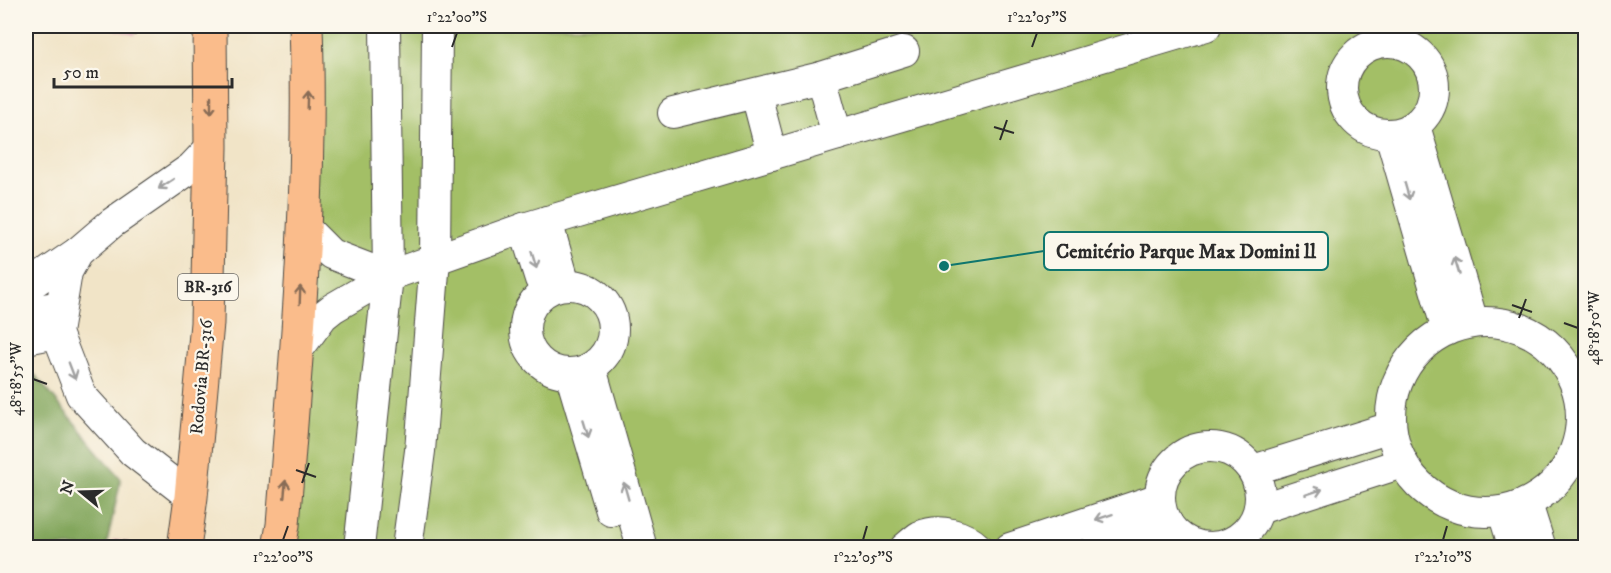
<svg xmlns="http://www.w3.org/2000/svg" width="1611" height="573" viewBox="0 0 1611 573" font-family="'IM FELL DW Pica',serif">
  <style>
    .green { fill: #a3bf66; stroke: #677548; stroke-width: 1.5 }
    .forest { fill: #82a65b; stroke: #566843; stroke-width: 1.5 }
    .building { fill: #d48caf }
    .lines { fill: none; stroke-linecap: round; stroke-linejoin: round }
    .minor-casing { stroke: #494742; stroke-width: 32 }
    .highway-casing { stroke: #494742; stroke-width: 35 }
    .minor { stroke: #fff; stroke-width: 30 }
    .highway { stroke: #fabc8b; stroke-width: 33 }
    .oneway { stroke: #886c56 }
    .oneway2 { stroke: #a0a0a0 }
    .ticks { fill: none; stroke: #2b2b2b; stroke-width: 2 }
    .labels { text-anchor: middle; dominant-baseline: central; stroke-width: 4.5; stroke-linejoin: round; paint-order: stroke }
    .shield { fill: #fbf7ec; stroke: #696865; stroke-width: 1.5 }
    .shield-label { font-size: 16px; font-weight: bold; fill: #2b2b2b }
    .street-label { font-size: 18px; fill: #2b2b2b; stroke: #fbf7ec }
    .leader { fill: none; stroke: #0f766e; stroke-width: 2 }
    .callout-dot { fill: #0f766e; stroke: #fbf7ec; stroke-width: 2 }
    .callout { fill: #fbf7ec; stroke: #0f766e; stroke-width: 2 }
    .callout-label { font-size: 20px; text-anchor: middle; font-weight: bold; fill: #2b2b2b }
    .neatline { fill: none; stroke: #2b2b2b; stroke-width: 2 }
    .ticks-label { font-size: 15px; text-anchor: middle; fill: #2b2b2b }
  </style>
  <rect width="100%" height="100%" fill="#fbf7ec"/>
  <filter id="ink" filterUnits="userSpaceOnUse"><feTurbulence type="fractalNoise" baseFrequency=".0167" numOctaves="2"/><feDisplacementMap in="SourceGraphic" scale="12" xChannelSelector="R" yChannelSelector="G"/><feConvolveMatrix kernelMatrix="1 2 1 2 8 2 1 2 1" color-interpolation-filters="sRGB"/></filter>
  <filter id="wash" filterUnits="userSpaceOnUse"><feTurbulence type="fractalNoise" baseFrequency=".008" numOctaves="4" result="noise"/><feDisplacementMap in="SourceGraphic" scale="24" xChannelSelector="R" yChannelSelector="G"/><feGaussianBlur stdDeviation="1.35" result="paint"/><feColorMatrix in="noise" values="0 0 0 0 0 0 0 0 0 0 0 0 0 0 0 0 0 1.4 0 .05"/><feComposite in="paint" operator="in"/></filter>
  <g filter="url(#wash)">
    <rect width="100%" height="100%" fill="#f1e4c7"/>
    <path class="green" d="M308,26h1277v521l-1306,1z"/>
    <path class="forest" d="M35,375l86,104 -15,68h-80v-170z"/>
    <g id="blocks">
      <g class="building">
        <path d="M103,26h33l-1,9z"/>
        <path d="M113,540l16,2 -1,6h-16z"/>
      </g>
    </g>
  </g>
  <g filter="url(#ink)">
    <use href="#blocks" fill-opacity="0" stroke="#494742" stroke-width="1.5"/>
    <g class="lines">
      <defs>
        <g id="minor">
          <circle cx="1388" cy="88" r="46"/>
          <path d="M821,77l16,58"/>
          <path d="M756,94l16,61"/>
          <path d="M673,113l148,-36 83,-26"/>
          <path d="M1415,126l58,196"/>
          <path d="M1390,134l57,196"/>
          <path d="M547,221l18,63"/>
          <path d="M303,226l28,28 57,22 136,-48 682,-202"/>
          <path d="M524,228l16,51 7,11"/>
          <path d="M26,283l8,-1 44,-30"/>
          <circle cx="569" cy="329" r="44"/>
          <path d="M26,312l35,-6"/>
          <circle cx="1486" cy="417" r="95"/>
          <path d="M26,339l31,-6"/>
          <path d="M297,351l26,-35 10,-8 55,-32"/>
          <path d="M591,368l51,180"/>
          <path d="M570,373l41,138"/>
          <circle cx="1210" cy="497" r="50"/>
          <path d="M1253,470l138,-43"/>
          <path d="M191,497l-58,-45 -52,-57 -24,-62 10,-61 11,-20 34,-29 79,-55 20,-21"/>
          <path d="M1527,504l14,44"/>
          <path d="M1259,509l143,-46"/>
          <path d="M1503,512l11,36"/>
          <path d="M359,548l29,-272 -3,-250"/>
          <path d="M407,548l13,-97 15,-192 2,-233"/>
          <path d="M905,548c5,-4 10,-9 15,-12 20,-8 43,-2 58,12"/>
          <path d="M1010,548l150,-50"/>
          <path d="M1096,548l72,-24"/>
        </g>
        <g id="highway">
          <path d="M184,548l7,-51 16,-174 4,-176 -1,-121"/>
          <path d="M279,548l4,-23c13,-166 29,-333 23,-499"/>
        </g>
      </defs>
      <use href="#minor" class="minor-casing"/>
      <use href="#highway" class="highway-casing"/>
      <use href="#minor" class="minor"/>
      <use href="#highway" class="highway"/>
    </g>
    <defs><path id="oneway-shaft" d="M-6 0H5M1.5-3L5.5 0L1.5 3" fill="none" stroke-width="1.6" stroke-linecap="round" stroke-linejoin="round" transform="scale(1.5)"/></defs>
    <g class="oneway">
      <use href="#oneway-shaft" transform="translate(308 100) rotate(-88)"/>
      <use href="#oneway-shaft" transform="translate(211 105) rotate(90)"/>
      <use href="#oneway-shaft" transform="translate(300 295) rotate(-88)"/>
      <use href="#oneway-shaft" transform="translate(285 489) rotate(-85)"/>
    </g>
    <g class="oneway2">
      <use href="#oneway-shaft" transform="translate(166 184) rotate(147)"/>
      <use href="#oneway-shaft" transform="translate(1407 191) rotate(74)"/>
      <use href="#oneway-shaft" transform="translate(534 260) rotate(73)"/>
      <use href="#oneway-shaft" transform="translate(1457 266) rotate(-107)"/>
      <use href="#oneway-shaft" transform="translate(72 371) rotate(69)"/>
      <use href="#oneway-shaft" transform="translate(586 429) rotate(73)"/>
      <use href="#oneway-shaft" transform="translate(626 491) rotate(-106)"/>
      <use href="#oneway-shaft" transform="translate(1314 492) rotate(-18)"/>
      <use href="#oneway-shaft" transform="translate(1104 517) rotate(162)"/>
    </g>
  </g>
  <path class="ticks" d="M452,47l5,-14M1032,47l5,-14M994,127l20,6M1000,140l7,-20M1512,305l20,7M1519,318l7,-19M1564,323l14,5M33,379l14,5M296,470l20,7M302,483l7,-20M283,540l5,-14M863,540l4,-14M1443,540l4,-14"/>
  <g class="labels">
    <rect class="shield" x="178" y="274" width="60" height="26" rx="4.5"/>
    <g class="shield-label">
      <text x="208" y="287">BR-316</text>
    </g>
    <g class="street-label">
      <text transform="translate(202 377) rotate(-85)">Rodovia BR-316</text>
    </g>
  </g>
  <path class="leader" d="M944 266L1044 251"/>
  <circle class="callout-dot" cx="944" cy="266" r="6"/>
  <rect class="callout" x="1044" y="232" width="284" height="38" rx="6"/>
  <g class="callout-label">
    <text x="1186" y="258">Cemitério Parque Max Domini ll</text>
  </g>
  <rect width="1611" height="573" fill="none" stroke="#fbf7ec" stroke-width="66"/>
  <g transform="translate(81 492) rotate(289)" stroke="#fbf7ec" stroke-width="4.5" paint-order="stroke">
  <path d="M0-4.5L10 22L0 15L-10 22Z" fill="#2b2b2b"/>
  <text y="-9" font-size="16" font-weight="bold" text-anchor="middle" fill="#2b2b2b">N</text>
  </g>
  <path d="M54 78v9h178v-9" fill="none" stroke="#2b2b2b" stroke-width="3"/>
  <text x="63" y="78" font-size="18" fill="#2b2b2b" stroke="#fbf7ec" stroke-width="4.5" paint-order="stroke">50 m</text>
  <rect x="33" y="33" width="1545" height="507" class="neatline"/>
  <g class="ticks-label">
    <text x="457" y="22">1°22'00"S</text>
    <text x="1037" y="22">1°22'05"S</text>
    <text transform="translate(1594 328) rotate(-90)" y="5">48°18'50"W</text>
    <text transform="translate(16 379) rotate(-90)" y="5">48°18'55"W</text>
    <text x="283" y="562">1°22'00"S</text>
    <text x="863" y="562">1°22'05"S</text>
    <text x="1443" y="562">1°22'10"S</text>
  </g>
</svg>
